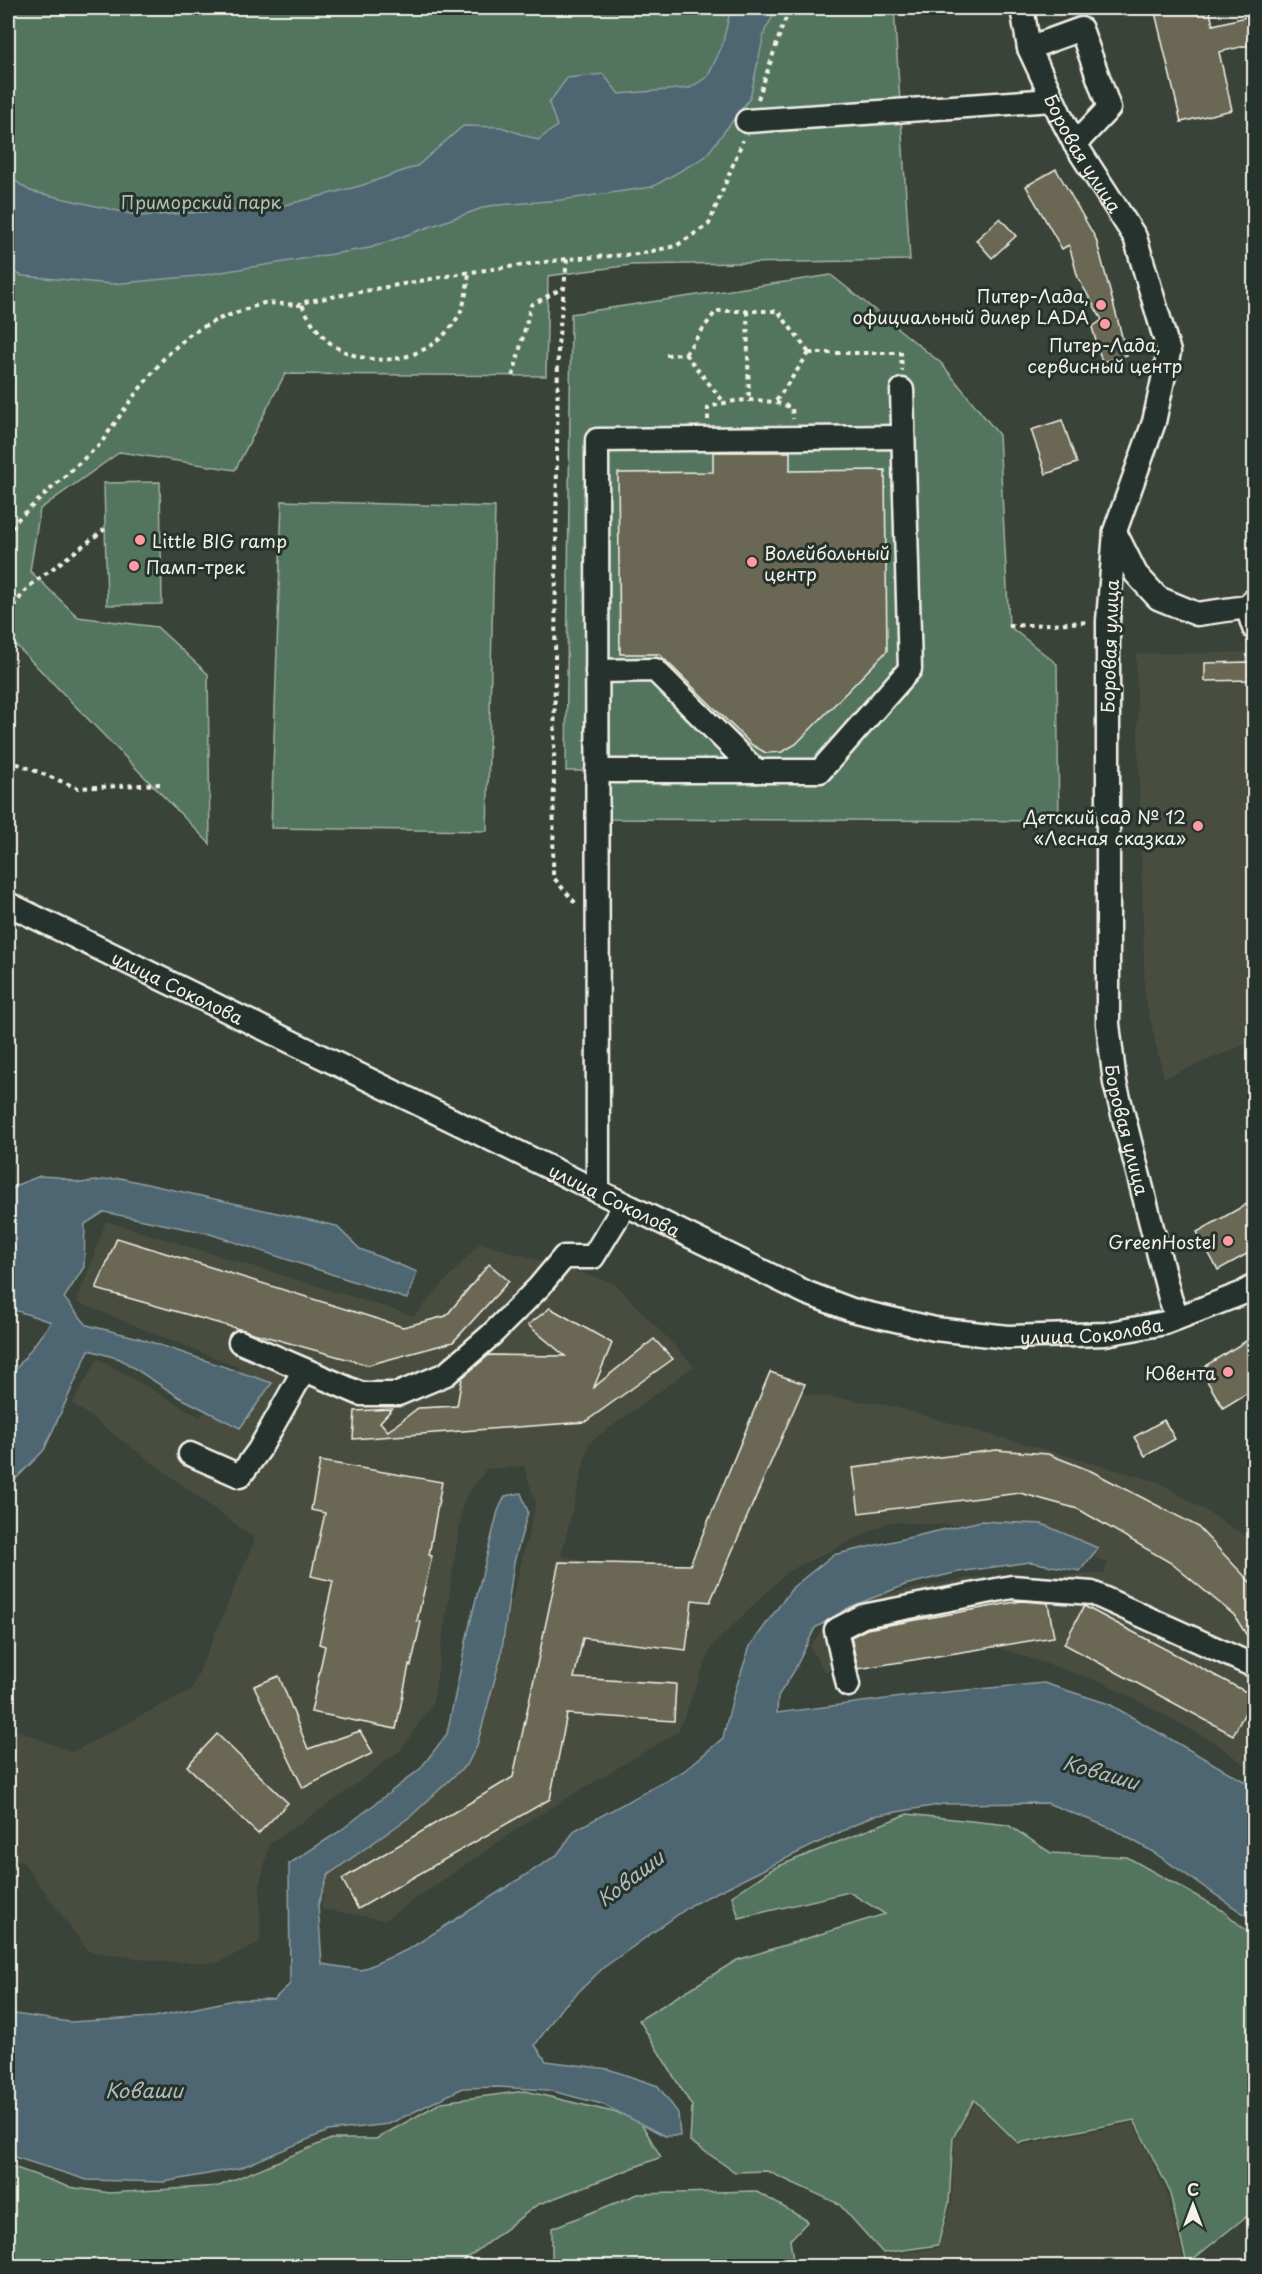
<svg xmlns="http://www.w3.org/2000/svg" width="1262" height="2274" viewBox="0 0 1262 2274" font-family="'Playpen Sans',sans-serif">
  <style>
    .built { fill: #484e41 }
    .green { fill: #52745e; stroke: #a3b2a3; stroke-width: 1.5 }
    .water { fill: #4d6672; stroke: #909ea1; stroke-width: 1.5 }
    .building { fill: #6a6854; stroke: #f4f1e8; stroke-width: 1.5 }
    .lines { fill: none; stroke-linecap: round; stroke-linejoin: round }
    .minor-casing { stroke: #f4f1e8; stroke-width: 27 }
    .path { stroke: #f4f1e8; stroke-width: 4; stroke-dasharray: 4.5 4.5; stroke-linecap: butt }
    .minor { stroke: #26332d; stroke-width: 22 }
    .poi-dot { fill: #ff9aa2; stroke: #26332d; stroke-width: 2 }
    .labels { text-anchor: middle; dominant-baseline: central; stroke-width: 6; stroke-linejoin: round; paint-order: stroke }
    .street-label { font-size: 18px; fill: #f4f1e8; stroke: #26332d }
    .park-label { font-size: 18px; fill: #b3bfb1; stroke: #26332d }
    .poi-label { font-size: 18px; fill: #f4f1e8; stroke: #26332d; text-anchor: end }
    .water-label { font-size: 20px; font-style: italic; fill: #b1b9b9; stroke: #26332d }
  </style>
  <rect width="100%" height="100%" fill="#3a4339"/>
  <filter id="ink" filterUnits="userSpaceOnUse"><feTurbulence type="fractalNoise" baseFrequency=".0167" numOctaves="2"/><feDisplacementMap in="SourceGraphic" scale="12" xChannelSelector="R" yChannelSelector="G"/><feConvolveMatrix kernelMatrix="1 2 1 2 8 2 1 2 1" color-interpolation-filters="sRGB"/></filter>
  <g filter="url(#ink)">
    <g class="built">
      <path d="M1254,652v389l-90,37 -19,-80 -9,-344z"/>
      <path d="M106,1221l308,95 66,-73 134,40 80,83 -105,77 -28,113 129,29 85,-195 108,14 276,78 89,55 6,10v225l-38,-29 -111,-60 -113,-37 -168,25 -14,-25 33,-44 126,-24 135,-4 4,-11 -83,-35 -136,-6 -102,50 -75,74 -34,86 -143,85 -150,103 -64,-11 9,-49 143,-103 63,-254 -12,-37 -38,3 -23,33 -30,201 -32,47 -69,52 -62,41 -10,40v59l-43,21 -59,-2 -70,-10 -65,-89 -15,-6v-129l65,25 119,-63 63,-150 -183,-136 26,-44 102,58 40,-49 -163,-66z"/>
      <path d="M975,2103l44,43 114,-23 33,68 19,75h-375l129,-18 13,-46 3,-64z"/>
    </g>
    <g class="green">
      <path d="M8,8h886l16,252 -279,5 -83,11 -2,100 -261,-2 -50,96 -115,-18 -80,57 -10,62 48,46 79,10 51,47 2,170 -202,-207z"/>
      <path d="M831,275l110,88 58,72 10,191 48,38 2,157 -462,-2v-48h-31l5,-457z"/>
      <path d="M160,482l2,122 -55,1 -3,-122z"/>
      <path d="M282,501l213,6 -8,324 -216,-3z"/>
      <path d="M907,1814l101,11 43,28 76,4 95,53 32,27v286l-6,-8 -61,49 -18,-74 -35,-70 -116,23 -44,-43 -21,38 -4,65 -11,42 -55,8 -44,-49 -72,-33 -32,1 -45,-31 2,-35 -53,-86 98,-60 148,-46 -36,-22 -110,26 -7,-22 42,-28z"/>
      <path d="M525,2091l113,27 23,39 -124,48 -80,61h-449v-101l61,22 41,6 109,-7 112,-47h45l66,-37z"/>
      <path d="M755,2191l53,30 -18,19 4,26h-242v-38l86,-34z"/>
    </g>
    <g class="water">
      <path d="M731,8h47l-13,22 -15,68 -45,59 -53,30 -91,13 -73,6 -118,42 -173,28 -85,8 -89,-8 -15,-6v-94l22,15 110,25 133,-8 87,-22 57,-20 46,-40 38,1 37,13 19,-14 -8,-23 18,-25 36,-4 16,20 71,-6 18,-12 14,-30z"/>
      <path d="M40,1176l18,1 22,6 40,-5 216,48 24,23 57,23 -10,27 -200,-66 -103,-21 -19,12 -1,43 -20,31 23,27 52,13 133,45 -32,45 -61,-31 -59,-38 -31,-9 -45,100 -36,37v-107l43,-58 -43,-14v-115l9,-8z"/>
      <path d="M521,1493l7,19 -14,50 -13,94 -24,89 -9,18 -57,53 -83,59 -10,30 4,59 39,6 48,-21 148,-94 18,-25 109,-59 39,-33 10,-41 17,-51 43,-59 40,-32 148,-34 61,3 56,24 -18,23 -50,-9 -72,10 -53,13 -55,22 -35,21 -22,45 -15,23 -1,17 148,-19 119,-11 65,21 145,83v134l-101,-69 -40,-23 -66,-26 -103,1 -71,12 -180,88 -90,64 -43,42 -25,35 11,16 62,8 50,17 20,27 2,23h-15l-63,-32 -54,-14 -50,-3 -35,1 -74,36 -61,7 -88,37 -76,14 -77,-2 -79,-25v-142l62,9 84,-5 80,-17 40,-1 16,-15 -1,-120 51,-33 80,-62 27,-35 23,-111 28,-112 7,-15z"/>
    </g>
    <g class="building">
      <path d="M1154,8h55l4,17 41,-10v29l-35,8 13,58 -51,12z"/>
      <path d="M1056,169l40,70 31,116 -25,7 -10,-35 10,-7 -24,-42 -9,-33 -7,4 -36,-63z"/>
      <path d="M1000,218l16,18 -24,22 -16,-18z"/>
      <path d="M1062,420l15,43 -31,11 -15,-44z"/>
      <path d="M713,452h77v19l95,-1 2,181 -91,93 -14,8 -16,1 -14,-8 -93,-91h-39l-2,-181 95,-1z"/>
      <path d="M1249,662l1,18 -45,1v-18z"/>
      <path d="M1254,1200v50l-36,20 -21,-38z"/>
      <path d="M117,1238l286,89 43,-11 43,-52 20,17 -56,61 -85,23 -272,-76z"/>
      <path d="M550,1308l62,35 -18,44 60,-48 19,20 -88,63 -232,17 2,-28 37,-2 -12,13 8,9 30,-23 39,-2 5,-28 27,-23 76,1 -37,-31z"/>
      <path d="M1254,1336v53l-31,19 -23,-39z"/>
      <path d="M770,1372l35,12 -95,218 -18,-2 -6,50 -103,-12 -9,40 102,6 -2,37 -107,-7 -17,85 -192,110 -16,-30 171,-102 46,-215 131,3z"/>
      <path d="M1164,1420l11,19 -30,17 -11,-19z"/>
      <path d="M996,1450l52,4 43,17 106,55 57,60v61l-20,-32 -63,-52 -93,-54 -58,-16 -161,20 -6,-45z"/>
      <path d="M320,1461l122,21 -13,73 3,1 -15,65 4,1 -10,44 -2,-1 -13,64 -85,-17 14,-66 -6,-2 14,-63 -22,-5 14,-63 -14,-3z"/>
      <path d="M1021,1601l27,2 6,34 -196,32 -7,-32 16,-8z"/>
      <path d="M1084,1606l170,90 -21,39 -169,-91z"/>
      <path d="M279,1676l29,73 52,-18 13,22 -70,35 -49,-102z"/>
      <path d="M217,1734l71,69 -30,31 -71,-68z"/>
    </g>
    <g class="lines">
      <defs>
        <g id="minor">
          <path id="s1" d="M1022,8l7,40 33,71 13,25 60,93 34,115 -15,70 -39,109 -7,90v403l7,59 55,215 7,20"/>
          <path d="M1029,48l52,-19 28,79 -34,36"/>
          <path d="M747,121l306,-21"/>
          <path d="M1115,532l21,42 22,24 39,16 50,-7 7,-7"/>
          <path d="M1247,607l7,21"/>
          <path d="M597,671l58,-1 101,101"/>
          <path d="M597,771h223l90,-102 -8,-279"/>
          <path id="s2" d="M8,904l799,389 45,17 83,19 73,8 97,-3 60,-11 78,-30 11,-7"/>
          <path d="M598,1191l-1,-751 306,-3"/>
          <path d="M240,1342l121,52h37l48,-20 45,-39 48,-48 25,-30h29l32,-52"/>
          <path d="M190,1454l50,22 19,-26 45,-80"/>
          <path d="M848,1685l-12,-55 27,-14 149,-29 80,6 162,73"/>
        </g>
      </defs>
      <use href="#minor" class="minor-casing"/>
      <g class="path">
        <path d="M758,99l26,-77 8,-14"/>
        <path d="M567,259l-9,86 -5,532 24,28"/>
        <path d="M302,305c7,14 17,30 31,40 42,28 103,15 127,-32 6,-13 7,-26 9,-40"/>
        <path d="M747,311l2,91"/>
        <path d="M809,353h92l1,18"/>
        <path d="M685,354l31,-43h62l31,42"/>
        <path d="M685,354l39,48"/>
        <path d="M666,355l19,-1"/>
        <path d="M513,376l18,-71 32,-17"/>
        <path d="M776,401l33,-48"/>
        <path d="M708,420v-12c25,-10 59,-11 84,0l1,11"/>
        <path d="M8,536l9,-16 84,-77 32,-46 32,-40 24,-22 27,-15 48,-17 38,2 2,-3 160,-29 103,-14 71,-5 38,-8 33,-22 34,-84"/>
        <path d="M8,614l20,-27 77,-58"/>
        <path d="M1009,626l80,-4"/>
        <path d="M8,760l70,28 83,-4"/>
      </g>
      <use href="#minor" class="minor"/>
    </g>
  </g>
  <g class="poi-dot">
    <circle cx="1101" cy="305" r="6"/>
    <circle cx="1105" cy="324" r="6"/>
    <circle cx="140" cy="540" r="6"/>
    <circle cx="752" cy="562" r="6"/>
    <circle cx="134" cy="566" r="6"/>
    <circle cx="1198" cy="826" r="6"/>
    <circle cx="1228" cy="1241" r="6"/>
    <circle cx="1228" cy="1372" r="6"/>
  </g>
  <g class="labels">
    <g class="street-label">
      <text stroke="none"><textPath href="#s1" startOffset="159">Боровая улица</textPath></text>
      <text transform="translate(1109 646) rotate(-88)">Боровая улица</text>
      <text stroke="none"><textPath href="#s2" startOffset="189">улица Соколова</textPath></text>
      <text stroke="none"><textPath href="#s1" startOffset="1166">Боровая улица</textPath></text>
      <text stroke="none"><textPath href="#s2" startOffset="675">улица Соколова</textPath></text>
      <text stroke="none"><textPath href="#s2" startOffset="1179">улица Соколова</textPath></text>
    </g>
    <g class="park-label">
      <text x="201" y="201">Приморский парк</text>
    </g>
    <g class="poi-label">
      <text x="1089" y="295">Питер-Лада,<tspan x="1089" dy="21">официальный дилер LADA</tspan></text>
      <text x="1105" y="344" text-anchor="middle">Питер-Лада,<tspan x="1105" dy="21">сервисный центр</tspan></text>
      <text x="152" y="540" text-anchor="start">Little BIG ramp</text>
      <text x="764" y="552" text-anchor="start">Волейбольный<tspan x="764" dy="21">центр</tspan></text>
      <text x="146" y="566" text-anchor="start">Памп-трек</text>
      <text x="1186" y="816">Детский сад № 12<tspan x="1186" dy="21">«Лесная сказка»</tspan></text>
      <text x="1216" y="1241">GreenHostel</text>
      <text x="1216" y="1372">Ювента</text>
    </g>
    <g class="water-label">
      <text transform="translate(1101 1772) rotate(16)">Коваши</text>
      <text transform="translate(630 1878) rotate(-37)">Коваши</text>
      <text x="144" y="2090">Коваши</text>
    </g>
  </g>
  <rect width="1262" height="2274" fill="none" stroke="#26332d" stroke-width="30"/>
  <rect x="15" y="15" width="1232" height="2244" fill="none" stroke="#f4f1e8" stroke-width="2" filter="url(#ink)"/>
  <g transform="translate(1193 2205)" stroke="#26332d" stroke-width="4.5" paint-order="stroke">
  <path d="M0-4.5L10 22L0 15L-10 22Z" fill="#f4f1e8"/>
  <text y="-9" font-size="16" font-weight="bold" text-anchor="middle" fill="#f4f1e8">С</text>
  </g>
</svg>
